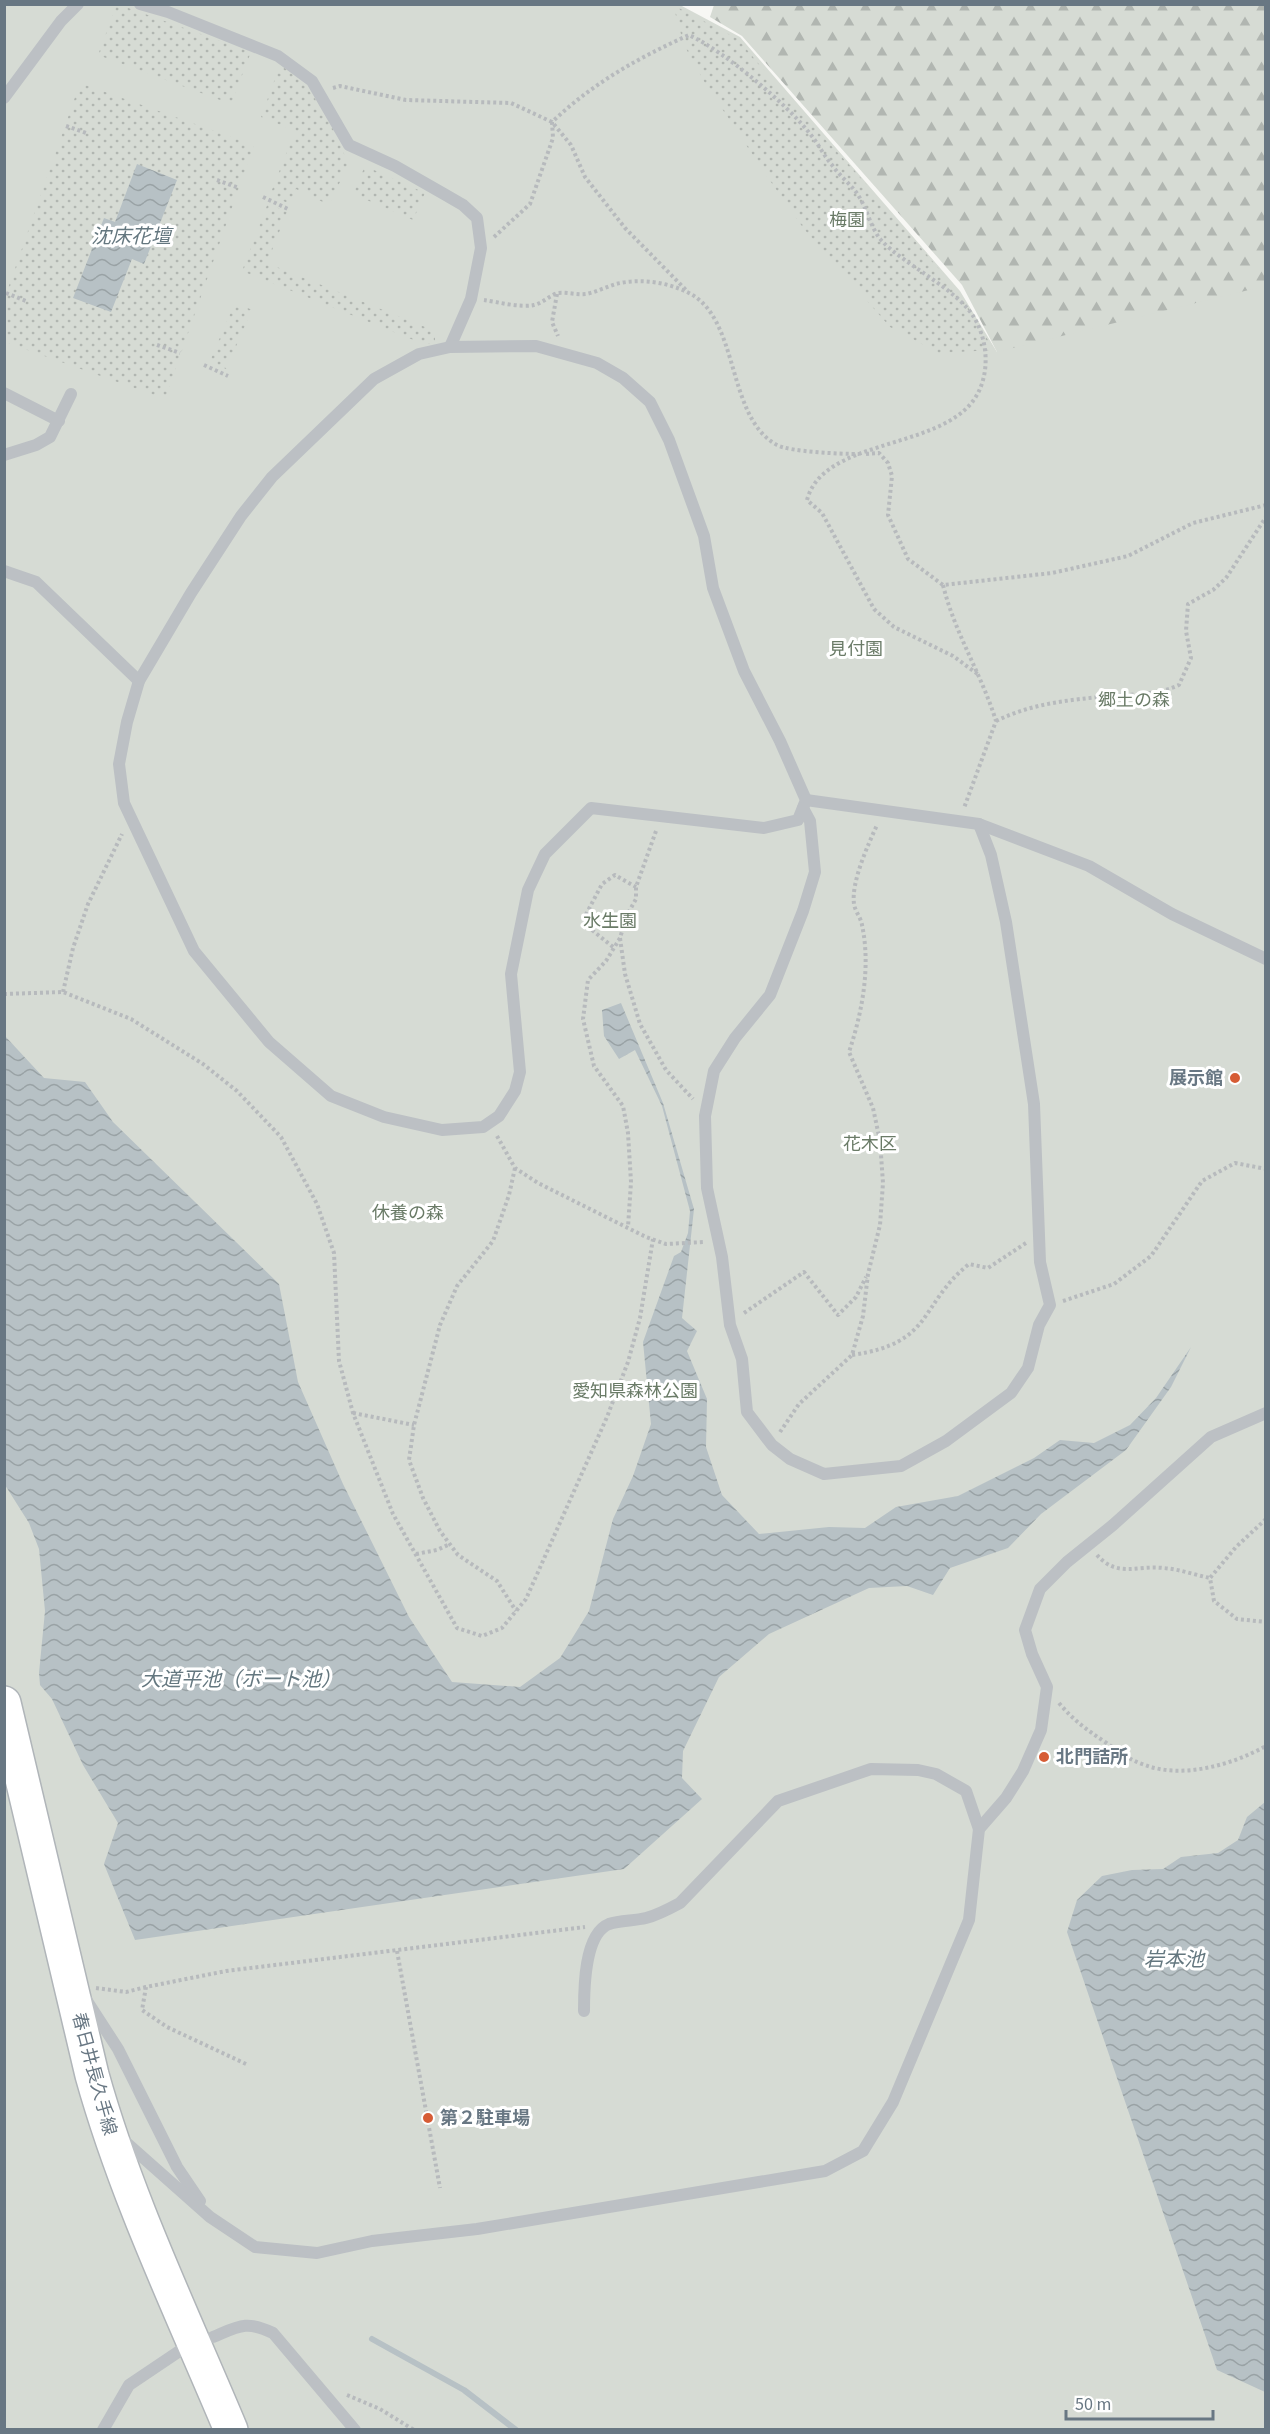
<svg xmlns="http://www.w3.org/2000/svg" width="1270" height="2434" viewBox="0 0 1270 2434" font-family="'Source Sans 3','Noto Sans JP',sans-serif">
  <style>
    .forest { fill: url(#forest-firs) }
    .park { fill: #d6dbd4 }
    .garden { fill: url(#garden-dots) }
    .water { fill: url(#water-waves) }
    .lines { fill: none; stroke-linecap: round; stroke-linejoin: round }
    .stream { stroke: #b7c1c5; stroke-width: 6 }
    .primary-casing { stroke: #b0b5b9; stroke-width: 36 }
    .path { stroke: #b7babd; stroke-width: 4; stroke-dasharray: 3 3; stroke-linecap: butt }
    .lane { stroke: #bcc0c4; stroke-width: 12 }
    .primary { stroke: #fff; stroke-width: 33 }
    .poi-dot { fill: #d65c35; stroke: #fff; stroke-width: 2 }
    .labels { text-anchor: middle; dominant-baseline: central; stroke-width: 6; stroke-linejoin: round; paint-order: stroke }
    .park-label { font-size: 18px; fill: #6a7b67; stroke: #fff }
    .poi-label { font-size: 18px; font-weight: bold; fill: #687783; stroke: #fff; text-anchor: start }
    .street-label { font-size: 18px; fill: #687783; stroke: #fff }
    .water-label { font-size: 20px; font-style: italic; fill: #64777f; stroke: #fff }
  </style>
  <defs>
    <pattern id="forest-firs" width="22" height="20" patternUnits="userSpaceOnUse" patternTransform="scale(1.5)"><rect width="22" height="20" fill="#d6dbd4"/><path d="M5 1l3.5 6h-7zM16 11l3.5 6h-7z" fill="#b1b6b1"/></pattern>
    <pattern id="garden-dots" width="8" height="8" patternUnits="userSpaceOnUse" patternTransform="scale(1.5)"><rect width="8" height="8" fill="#d6dbd4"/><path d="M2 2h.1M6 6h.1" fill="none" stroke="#b1b6b1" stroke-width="1.8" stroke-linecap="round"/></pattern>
    <pattern id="water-waves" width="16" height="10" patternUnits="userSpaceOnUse" patternTransform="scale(1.5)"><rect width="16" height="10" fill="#b7c1c5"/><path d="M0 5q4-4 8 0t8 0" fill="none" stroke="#99a2a5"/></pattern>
  </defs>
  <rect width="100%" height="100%" fill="#f7f7f4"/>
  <path class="forest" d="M714,5h551v492l-139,51 -189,-192 60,-4 -35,-67 -220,-249 -32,-19z"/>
  <path class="park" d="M5,5h675l60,32 220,254 37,61 268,-66v2143l-1260,1z"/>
  <g class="garden">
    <path d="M117,4l134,48 -20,52 -133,-49z"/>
    <path d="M673,5l65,34 54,65 62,66 104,121 36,59 -55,3 -49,-26 -86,-98 -38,-54 -61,-92 -21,-38z"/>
    <path d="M280,65c33,21 51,56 65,91l3,9 -19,40 -33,-16 -6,15 -20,-9 25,-64 -34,-14z"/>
    <path d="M80,83l174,62 -89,254 -160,-57v-45z"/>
    <path d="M365,166l60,27 -12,27 -60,-26z"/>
    <path d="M268,203l19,9 -20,51 168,68v10l-6,3 -13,-3 -174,-70z"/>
    <path d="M235,302l17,8 -26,59 -16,-8z"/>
  </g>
  <g class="water">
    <path d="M137,164l40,16 -33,84 -12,-5 -21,53 -38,-14 31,-80 11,4z"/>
    <path d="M621,1003l42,100 31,106 -12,109 15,13 -10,20 20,48 -1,48 16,48 37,39 70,-7 36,1 31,-21 62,-11 76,-38 26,-18 34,3 36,-18 26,-27 35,-51 -20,40 -45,63 -85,64 -33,34 -58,20 -17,27 -26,-9 -38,2 -100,46 -50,43 -36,74 -1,27 20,21 -78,70 -489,71 -31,-76 14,-41 -35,-58 -31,-66 -12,-14 -1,-12 6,-62 -6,-62 -10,-26 -24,-38v-449l39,42 41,4 28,40 166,162 19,98 45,102 66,133 43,65 68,5 40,-29 29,-47 24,-92 20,-43 18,-52 -8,-82 31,-86 7,-4 7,-19 2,-22 -28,-105 -27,-56 -16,9 -15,-23 -2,-26z"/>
    <path d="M1265,1802l1,590h-1l-48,-22 -150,-438 10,-32 25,-24 30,-6 31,-1 18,-12 37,-4 20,-13 9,-23z"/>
  </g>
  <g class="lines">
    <path class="stream" d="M372,2339l92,51 52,40"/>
    <defs>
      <path id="primary" d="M4,1703l88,372c34,122 90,238 139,355"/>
    </defs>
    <use href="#primary" class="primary-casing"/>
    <g class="path">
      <path d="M333,88l7,-2 66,14 105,3 41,19 19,23 14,32 40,51 61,62"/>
      <path d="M66,126l20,7"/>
      <path d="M217,180l22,8"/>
      <path d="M263,197l25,12"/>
      <path d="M494,237l36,-33 23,-66 -1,-16c41,-39 86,-64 137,-87 35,16 99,70 122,100 8,10 13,21 21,30 7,10 17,18 24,27 11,15 14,35 25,48 23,25 77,49 94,79 14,25 15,59 -2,82 -37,49 -150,38 -166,99l15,13 52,96 20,18 59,29 26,19"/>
      <path d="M6,293l20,8"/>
      <path d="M557,294l-5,28 6,14"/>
      <path d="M484,300c14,2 36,8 50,5 9,-2 16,-10 24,-12 9,-1 19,2 28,1 10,-2 20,-7 30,-10 24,-6 50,-2 71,8 54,25 38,125 90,153 13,7 65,9 82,9"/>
      <path d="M157,345l23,8"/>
      <path d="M204,365l24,11"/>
      <path d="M866,454l13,-1 9,10 4,13 -4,39 20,44 35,26 109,-12 76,-17 65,-33 73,-18"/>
      <path d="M943,585c12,49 38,88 53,136l-32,87"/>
      <path d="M996,721c37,-18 73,-21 114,-25 23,-2 47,-1 69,-11l12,-27 -5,-27 2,-27 25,-14 13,-12 40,-61"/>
      <path d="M656,831l-20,56v12l-9,16 -7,23 5,36 15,50 26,46 27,29"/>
      <path d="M620,938l-14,23 -18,19 -5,39 11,47 29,40 5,27 3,49 -3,45"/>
      <path d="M613,947l-31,-25 20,-38 13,-9 21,12"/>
      <path d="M63,992l10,-44 15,-44 34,-70"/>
      <path d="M4,994l59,-2 68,27 72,45 34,27 44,46 36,67 17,49 5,108 14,52 40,101 64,114 25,8 20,-8 24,-29 81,-182 21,-55 12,-44 13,-79"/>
      <path d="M497,1136l18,32 23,15 108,54 20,7 38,-2"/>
      <path d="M515,1168l-6,27 -16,46 -36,45 -17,39 -26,100 -5,35 14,38 17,33 18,24 39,26 19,30"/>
      <path d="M1063,1301l51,-17 37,-28 51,-75 33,-18 31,6"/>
      <path d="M744,1313l60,-41 34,43 18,-18 10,-20"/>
      <path d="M852,1355c83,-12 66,-50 117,-91l19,4 38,-25"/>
      <path d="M353,1413l61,12"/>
      <path d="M780,1432l19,-28 53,-49 11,-39 5,-42 12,-49 3,-42 -3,-42 -7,-33 -24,-56c13,-39 22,-85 13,-127 -1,-7 -7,-14 -8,-21 -3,-22 14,-59 23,-79"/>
      <path d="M1266,1519l-30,28 -26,31 4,23 23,18 29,3"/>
      <path d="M416,1554l21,-4 13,-6"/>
      <path d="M1097,1555c20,23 40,10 66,13 16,1 32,7 47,10"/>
      <path d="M1059,1703c14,17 28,27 46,39 13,9 24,18 40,23 37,14 87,0 121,-19"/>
      <path d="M397,1951l43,237"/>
      <path d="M96,1988l30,4 20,-5"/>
      <path d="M246,2064l-79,-37 -25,-17 4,-23 80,-16 359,-44"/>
      <path d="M347,2395l33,14 34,21"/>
    </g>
    <g class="lane">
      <path d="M140,4l28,8 110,44 34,25 37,64 46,21 49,28 19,11 14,13 4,30 -10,51 -21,48"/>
      <path d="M4,98l57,-77 17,-17"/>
      <path d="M536,346l61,17 26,15 27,24 19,38 35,96 9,52 31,83 36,70 26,59 -8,20 -34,8 -173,-20 -46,46 -17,36 -17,84 9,98 -5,19 -16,25 -16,11 -41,3 -58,-13 -53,-21 -62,-54 -75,-91 -70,-148 -5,-39 8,-42 12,-41 52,-88 50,-77 31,-39 102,-98 45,-25 31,-7z"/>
      <path d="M4,393l55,28"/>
      <path d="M4,455l32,-10 14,-8 21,-43"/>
      <path d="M4,571l32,11 103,99"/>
      <path d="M806,800l173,24 110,42 83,48 94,45"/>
      <path d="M803,808l7,13 5,51 -12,39 -33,84 -35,43 -21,33 -9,45 2,72 15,69 8,68 12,34 5,53 25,33 18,14 34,15 77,-8 45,-25 65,-48 17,-25 11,-43 11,-20 -10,-43 -6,-158 -28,-182 -15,-67 -12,-31"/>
      <path d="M85,1998l33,51 59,118 23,34"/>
      <path d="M584,2011c0,-22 0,-77 25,-87 11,-4 25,-3 37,-6 12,-3 23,-9 34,-15l98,-102 93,-32 47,1 18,4 30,17 13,38"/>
      <path d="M121,2138l89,79 45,30 62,6 55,-12 105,-12 348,-58 38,-20 30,-49 76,-182 10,-91 27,-31 17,-27 18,-41 6,-43 -15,-33 -7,-24 15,-41 27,-27 46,-37 98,-88 55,-24"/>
      <path d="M213,2337c26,-11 33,-17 60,-4l82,97"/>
      <path d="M103,2430l26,-45 55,-37"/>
    </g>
    <use href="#primary" class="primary"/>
  </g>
  <g class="poi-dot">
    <circle cx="1235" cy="1078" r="6"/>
    <circle cx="1044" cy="1757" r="6"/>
    <circle cx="428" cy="2118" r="6"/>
  </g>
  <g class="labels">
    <g class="park-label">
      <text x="847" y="220">梅園</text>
      <text x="856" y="649">見付園</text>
      <text x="1134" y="700">郷土の森</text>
      <text x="610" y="921">水生園</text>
      <text x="870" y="1144">花木区</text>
      <text x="408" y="1213">休養の森</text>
      <text x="635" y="1391">愛知県森林公園</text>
    </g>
    <g class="poi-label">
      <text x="1223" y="1078" text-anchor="end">展示館</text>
      <text x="1056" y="1757">北門詰所</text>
      <text x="440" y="2118">第２駐車場</text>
    </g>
    <g class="street-label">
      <text transform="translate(94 2074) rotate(75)">春日井長久手線</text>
    </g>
    <g class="water-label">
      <text x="131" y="237">沈床花壇</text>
      <text x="241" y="1680">大道平池（ボート池）</text>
      <text x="1174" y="1960">岩本池</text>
    </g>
  </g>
  <rect width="1270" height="2434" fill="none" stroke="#687783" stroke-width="12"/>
  <path d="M1066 2410v9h147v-9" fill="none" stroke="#687783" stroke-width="3"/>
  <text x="1075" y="2410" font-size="18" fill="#687783" stroke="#ffffff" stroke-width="4.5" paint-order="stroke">50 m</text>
</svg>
